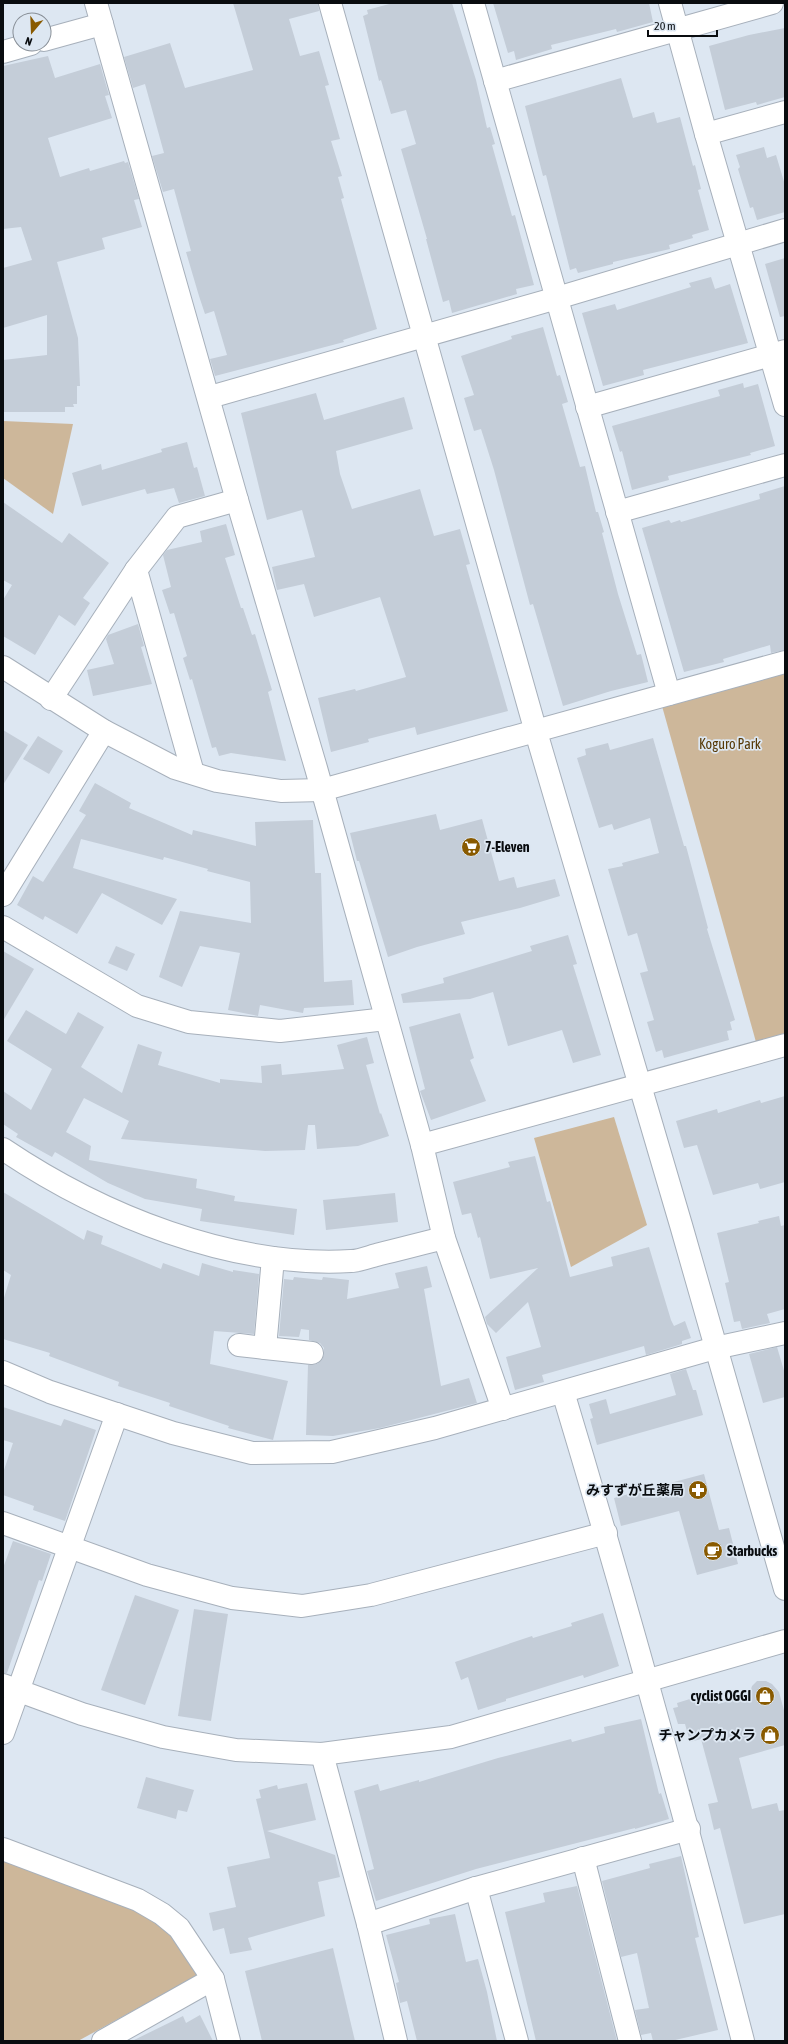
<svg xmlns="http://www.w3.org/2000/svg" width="788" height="2044" viewBox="0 0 788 2044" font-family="'Asap Condensed','Noto Sans JP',sans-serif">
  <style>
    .green { fill: #cdb79a }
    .building { fill: #c4cdd8 }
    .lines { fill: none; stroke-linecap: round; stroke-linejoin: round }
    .minor-casing { stroke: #a7b0bb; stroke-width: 24 }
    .minor { stroke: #fff; stroke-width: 22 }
    .labels { text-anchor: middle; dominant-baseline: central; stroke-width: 3.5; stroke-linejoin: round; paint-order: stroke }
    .park-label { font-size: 14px; fill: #563805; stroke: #dde7f2 }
    .poi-label { font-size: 14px; font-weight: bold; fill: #090c0f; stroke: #dde7f2; text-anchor: end }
  </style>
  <rect width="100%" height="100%" fill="#dde7f2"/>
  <g class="green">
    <path d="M3,421l70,3 -20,90 -50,-36z"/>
    <path d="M785,671v362l-29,9 -94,-336z"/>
    <path d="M614,1117l33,108 -76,42 -37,-129z"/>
    <path d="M3,1860l108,38 60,30 29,46 -122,67h-75z"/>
  </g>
  <g class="building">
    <path d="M233,3h85l1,8 -30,8 11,37 19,-5 10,34 -4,1 15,53 -9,2 11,35 -4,1 6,21 -3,1 36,130 -34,11 1,2 -129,34 -5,-17 17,-4 -13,-44 -9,3 -6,-18 -13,-44 5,-1 -17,-62 -11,3 -11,-36 12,-3 -19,-69 -12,4 -9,-31 46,-14 15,45 68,-18z"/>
    <path d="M393,3h59l24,77 11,48 3,-1 5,17 -3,1 20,71 3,-1 19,70 -18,4 1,5 -65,19 -3,-13 -6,2 -17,-63h1l-26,-90 15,-5 -10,-34 -15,4 -10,-34 -2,1 -16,-65 5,-2 -1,-4z"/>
    <path d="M493,3h156l4,19 -36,10 -1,-3 -65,16 1,4 -36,11 -2,-9 -6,2z"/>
    <path d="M785,28v69l-28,8 -1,-3 -31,8 -16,-64 40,-11z"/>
    <path d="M48,56l7,22 45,-14 9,31 -4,1 7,22 -64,20 12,39 29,-9 1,3 34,-10 1,2 3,-1 11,37 -5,1 8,27 -40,11 3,11 -48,13 21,76 2,48h-3v18h-4l1,3h-9v5h-62v-52l44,-5v-40l-44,13v-60l29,-8 -11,-33 -18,2v-163z"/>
    <path d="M621,78l12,40 21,-6 3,11 23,-6 13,49 2,-1 6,24 -3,1 11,40 -17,5 1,3 -24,7 1,4 -57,13v2l-35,9 -2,-5 -6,2 -24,-95 -3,1 -18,-70z"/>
    <path d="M764,147l3,11 9,-3 9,30v27l-28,8 -4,-13 -3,1 -12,-39 2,-2 -4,-12z"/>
    <path d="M785,258v58l-5,1 -15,-53z"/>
    <path d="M711,277l4,12 15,-5 18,59 -105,27 1,5 -41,11 -21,-73 33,-9 2,6 74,-23 -2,-4z"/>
    <path d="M543,327l14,49 3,-1 8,27 -6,2 18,63 5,-1 11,46h2l6,20 -2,1 16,61 19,61 4,-1 7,28 -37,9 -48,15 -30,-102 -3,1 -36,-135 -13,-41 -7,2 -10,-33 10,-3 -13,-39 51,-17 -1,-3z"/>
    <path d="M743,383l1,5 14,-4 17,62 -25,7 1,2 -83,21 1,4 -37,10 -10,-39 -2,1 -8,-26 108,-30 -2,-6z"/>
    <path d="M316,393l8,27 80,-23 9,32 -77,22 4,23 12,35 68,-20 14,47 26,-7 10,35 -4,1 42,146 -91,24 -2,-8 -47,12 1,3 -38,10 -13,-54 37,-9 1,2 50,-14 -26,-80 -66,20 -10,-33 -27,6 -5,-23 43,-10 -13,-47 -35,10 -26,-107z"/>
    <path d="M187,442l7,26 3,-1 8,29 -26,7 -5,-15 -27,6 -2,-5 -63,17 -10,-33 29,-9 1,6 60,-18 -1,-3z"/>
    <path d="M785,486v164l-14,3 -1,-8 -47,14 1,3 -40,10 -42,-144 27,-8 2,3 9,-3 1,2 79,-23 -1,-5z"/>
    <path d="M3,502l59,41 7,-10 40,30 -26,35 7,5 -15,23 -16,-11 -24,40 -32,-19v-36l9,-15 -9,-5z"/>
    <path d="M226,524l9,31 -10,3 16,50h2l9,27 3,-1 7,23 10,33 -4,2 18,69 -55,-8 -12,3 -3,-9 -4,1 -20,-69 -2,1 -7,-22 4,-2 -13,-43 -4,1 -8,-24 9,-3 -8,-32 4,-5 35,-8 -2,-11z"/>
    <path d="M138,624l6,22 -3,1 11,37 -59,12 -6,-26 27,-6 -8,-25 2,-4z"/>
    <path d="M3,730l25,15 -25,40z"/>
    <path d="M38,736l25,15 -14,23 -26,-15z"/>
    <path d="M653,738l31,108h2l22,82 -1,1 28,91 -5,2 2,8 -5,1 2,9 -65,18 -2,-8 -6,2 -9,-30 7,-2 -14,-47 8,-2 -11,-38 -9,3 -20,-67 15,-3 -1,-3 37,-10 -9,-35 -36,12 -2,-6 -13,4 -22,-70 9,-3 -1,-6 23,-6 2,7z"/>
    <path d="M95,783l36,20 -2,5 63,27 1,-5 63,16 -1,-24 58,-2 2,53h6l3,109 28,-2 2,25 -50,3 -1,5 -43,-8 -2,11 -30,-6 12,-57 -40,-7 -18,41 -23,-10 21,-66 71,12 -1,-41 -43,-11 1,-2 -44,-12 -1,3 -82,-21 -8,29 104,31 -15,26 -60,-32 -25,41 -32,-18 -2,4 -26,-15 16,-29 10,6 43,-67 -7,-4z"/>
    <path d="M436,814l4,16 42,-11 17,62 15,-4 3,11 38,-9 5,17 -40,12 -59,14 4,12 -48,13 -29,10 -29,-96h-2l-7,-28z"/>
    <path d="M568,935l9,29 -4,1 28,90 -28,8 -11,-33 -54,16 -15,-54 -23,7 -67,4 -2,-9 43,-11 -1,-5 89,-27 -2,-5z"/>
    <path d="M116,946l19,8 -8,17 -19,-8z"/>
    <path d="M3,951l31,18 -31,52z"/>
    <path d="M26,1010l40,24 12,-22 26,15 -23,40 41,26 16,-49 24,8 -4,13 62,18v-4l42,4 -1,-17 20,-2 1,11 62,-6 -7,-24 30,-8 7,26 -8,2 14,49 1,-1 8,23 -31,10 -41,3 -2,-24h-7l-3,25 -40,1 -144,-12 8,-18 -45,-23 -18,34 25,14 -2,14 108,19 -1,9 39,8 -1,5 63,8 -3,26 -94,-14 2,-12 -57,-10 -37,-16 -53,-31 -3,5 -36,-20 2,-3 -15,-10v-33l28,19 21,-41 -45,-28z"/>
    <path d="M460,1013l14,45 -4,2 16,41 -55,19 -11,-29 5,-2 -16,-62z"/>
    <path d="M785,1096v86l-25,7 -2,-6 -45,12 -16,-50 -13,3 -8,-27 41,-12 1,4 42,-13 1,3z"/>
    <path d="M535,1156l12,46 3,-1 20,76 43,-11 -2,-9 38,-10 22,73 3,6 11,-5 6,17 -9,3v3l-36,11 -2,-9 -102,29 2,7 -29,8 -9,-33 35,-10 -13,-45 -32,31 -9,-9 -2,-7 53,-49 -48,11 -10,-42 -2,1 -7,-25 -9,2 -9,-33 57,-15 -2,-5z"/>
    <path d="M3,1192l81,48 3,-10 16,6 -2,8 60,25 2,-6 36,13 3,-13 31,9v-2l26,4 -5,60 -40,-3 -4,33 78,17 -15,59 -45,-12 1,-2 -60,-20 1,-3 -52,-17 1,-4 -70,-26 1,-3 -47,-14v-38l8,-26 -8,-5z"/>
    <path d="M395,1193l3,29 -72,8 -3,-30z"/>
    <path d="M779,1216l2,10 4,-1v84l-18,5 3,9 -28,6 -2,-8 -6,1 -9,-39 4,-1 -12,-49 42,-10 -1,-2z"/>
    <path d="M427,1266l5,21 -8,2 17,97 28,-8 8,25 -97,25 -47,8 -27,-1 2,-70 9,-1 5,-4 2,-6v-6l-4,-5 -11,-3v-10l-8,-1 -2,8 -20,-1 5,-57 9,1 1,-3 28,3 1,-3 26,3 -2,19 52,-11 -4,-15z"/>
    <path d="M777,1347l8,27v23l-22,6 -14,-49z"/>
    <path d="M686,1369l7,21h3l7,25 -106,30 -7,-26 3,-1 -4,-14 17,-5 4,15 66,-19 -6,-21z"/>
    <path d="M3,1407l58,19 3,-7 32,11 -31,91 -32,-11 1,-4 -31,-11v-22l10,-30 -10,-3z"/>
    <path d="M704,1474l15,56 10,-2 9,36 -41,11 -18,-64 -58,15 -7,-28z"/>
    <path d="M13,1541l38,13 -9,27 -3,-1 -32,93h-4v-105z"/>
    <path d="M135,1595l44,15 -34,95 -44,-15z"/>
    <path d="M194,1609l34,5 -17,107 -33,-5z"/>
    <path d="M603,1613l16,53 -35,12 -1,-3 -77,24v2l-28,9 -10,-33 -7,3 -6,-18 77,-26 1,2 39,-12 -1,-3z"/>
    <path d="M757,1681h9l6,3 7,8 6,22v31l-46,13 13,51 25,-6 2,8 6,-1v104l-41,10 -24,-96 -6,2 -6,-26 10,-2 -17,-63 -11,3 -5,-18h-7l-5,-16 5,-1 -1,-4 29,-9 1,5 9,-2 2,7 31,-8 3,-10z"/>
    <path d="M641,1719l18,75 2,-1 8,26 -34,10v-1l-159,41 -100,32 -9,-30 7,-2 -20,-78 24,-7 2,7 39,-11v2l79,-24 73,-19 1,3 33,-9 -1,-6z"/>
    <path d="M146,1777l48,13 -7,22 -9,-2 -2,9 -39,-11z"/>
    <path d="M307,1783l9,37 -49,11 68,24 5,22 -22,5 7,34 -77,22 4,12 -22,4 -6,-26 -11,3 -4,-18 27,-6 -9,-40 43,-9 -14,-59 5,-1 -2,-8 18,-5 1,4z"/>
    <path d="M681,1856l18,81 -4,1 23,92 -47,11h-18l-2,-8 -10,2 -6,-25 14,-2 -12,-55 -16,4 -19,-76 48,-13 -1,-4z"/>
    <path d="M577,1886l40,155h-81l-31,-129 40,-10 -2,-9z"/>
    <path d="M455,1914l11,48 12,-3 9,33 10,49h-80l-10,-40 -7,2 -4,-20 3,-1 -13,-47 44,-11 -1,-5z"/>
    <path d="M333,1948l22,93h-93l-17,-70z"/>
    <path d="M200,2015l13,26h-81l51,-25 3,7z"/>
  </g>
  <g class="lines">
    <defs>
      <g id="minor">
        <path d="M96,3l141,497 79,268 106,377 22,93 59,171"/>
        <path d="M330,3l206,729 145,493 104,364"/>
        <path d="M473,3l196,691"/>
        <path d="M670,3l36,131 79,271"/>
        <path d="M44,40l58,-16"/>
        <path d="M3,52l28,-8"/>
        <path d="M495,81l277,-78"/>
        <path d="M706,134l79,-22"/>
        <path d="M210,397l347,-99 228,-68"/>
        <path d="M587,407l198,-56"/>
        <path d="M617,512l168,-47"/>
        <path d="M136,570l57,203"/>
        <path d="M3,667l101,64 71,37 42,13 64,10 41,-1 463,-128"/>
        <path d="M51,699l85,-129 41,-53 60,-17"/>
        <path d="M3,895l101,-164"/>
        <path d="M3,927l134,79 52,16 91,9 106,-12"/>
        <path d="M422,1145l363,-100"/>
        <path d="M3,1149c98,66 228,119 348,112 9,0 20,-5 29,-7 21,-5 43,-11 64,-16"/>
        <path d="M273,1258l-8,90 47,5"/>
        <path d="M239,1345l26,3"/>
        <path d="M3,1372l47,20 123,41 79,20 80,-1 103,-24 280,-80 70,-15"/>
        <path d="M563,1392c65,215 124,431 180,649"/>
        <path d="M3,1523l144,52 85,23 70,8 69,-11 235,-62"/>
        <path d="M3,1685l79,29 81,23 73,13 86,4 129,-17 334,-96"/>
        <path d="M3,1733l114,-319"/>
        <path d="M322,1754l46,170 28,117"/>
        <path d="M3,1849l135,51 24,14 17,14 34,51 16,62"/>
        <path d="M583,1858l47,183"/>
        <path d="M476,1888l41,153"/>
        <path d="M368,1924l108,-36 213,-59"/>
        <path d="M103,2041l110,-62"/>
      </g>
    </defs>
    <use href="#minor" class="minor-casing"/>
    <use href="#minor" class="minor"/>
  </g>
  <defs>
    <symbol id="supermarket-disc" viewBox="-11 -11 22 22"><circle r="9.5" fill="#895a00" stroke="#dde7f2"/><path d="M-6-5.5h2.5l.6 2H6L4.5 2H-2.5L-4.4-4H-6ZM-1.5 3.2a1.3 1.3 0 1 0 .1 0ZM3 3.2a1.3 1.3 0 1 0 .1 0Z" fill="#fff"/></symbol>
    <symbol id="pharmacy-disc" viewBox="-11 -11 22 22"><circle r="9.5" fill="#895a00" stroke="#dde7f2"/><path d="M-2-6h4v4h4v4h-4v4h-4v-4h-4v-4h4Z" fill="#fff"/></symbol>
    <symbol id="cafe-disc" viewBox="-11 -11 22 22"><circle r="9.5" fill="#895a00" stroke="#dde7f2"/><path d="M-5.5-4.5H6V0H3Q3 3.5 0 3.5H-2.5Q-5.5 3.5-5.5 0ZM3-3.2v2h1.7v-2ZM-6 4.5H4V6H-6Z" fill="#fff"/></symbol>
    <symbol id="shop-disc" viewBox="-11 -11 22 22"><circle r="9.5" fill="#895a00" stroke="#dde7f2"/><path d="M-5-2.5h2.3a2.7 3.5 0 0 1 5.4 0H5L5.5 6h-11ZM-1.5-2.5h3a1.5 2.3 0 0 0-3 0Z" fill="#fff"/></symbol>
  </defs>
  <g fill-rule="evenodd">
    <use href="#supermarket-disc" x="460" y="836" width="22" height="22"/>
    <use href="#pharmacy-disc" x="687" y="1479" width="22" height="22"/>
    <use href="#cafe-disc" x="702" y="1540" width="22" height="22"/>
    <use href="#shop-disc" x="754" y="1685" width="22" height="22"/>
    <use href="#shop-disc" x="759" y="1724" width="22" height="22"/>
  </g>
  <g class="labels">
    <g class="park-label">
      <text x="730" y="744">Koguro Park</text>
    </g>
    <g class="poi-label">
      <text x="485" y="847" text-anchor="start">7-Eleven</text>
      <text x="684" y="1490">みすずが丘薬局</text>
      <text x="727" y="1551" text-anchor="start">Starbucks</text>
      <text x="751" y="1696">cyclist OGGI</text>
      <text x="756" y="1735">チャンプカメラ</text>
    </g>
  </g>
  <rect width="788" height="2044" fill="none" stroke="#090c0f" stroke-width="8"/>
  <g transform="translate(32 32) rotate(199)"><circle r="19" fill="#dde7f2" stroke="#888f97"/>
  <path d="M0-3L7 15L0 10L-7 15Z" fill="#895a00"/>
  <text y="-6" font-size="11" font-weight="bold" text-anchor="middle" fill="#090c0f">N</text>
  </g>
  <path d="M648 30v6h69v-6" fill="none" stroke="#090c0f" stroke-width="2"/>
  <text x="654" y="30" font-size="12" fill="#090c0f" stroke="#dde7f2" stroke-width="3" paint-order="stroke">20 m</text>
</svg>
